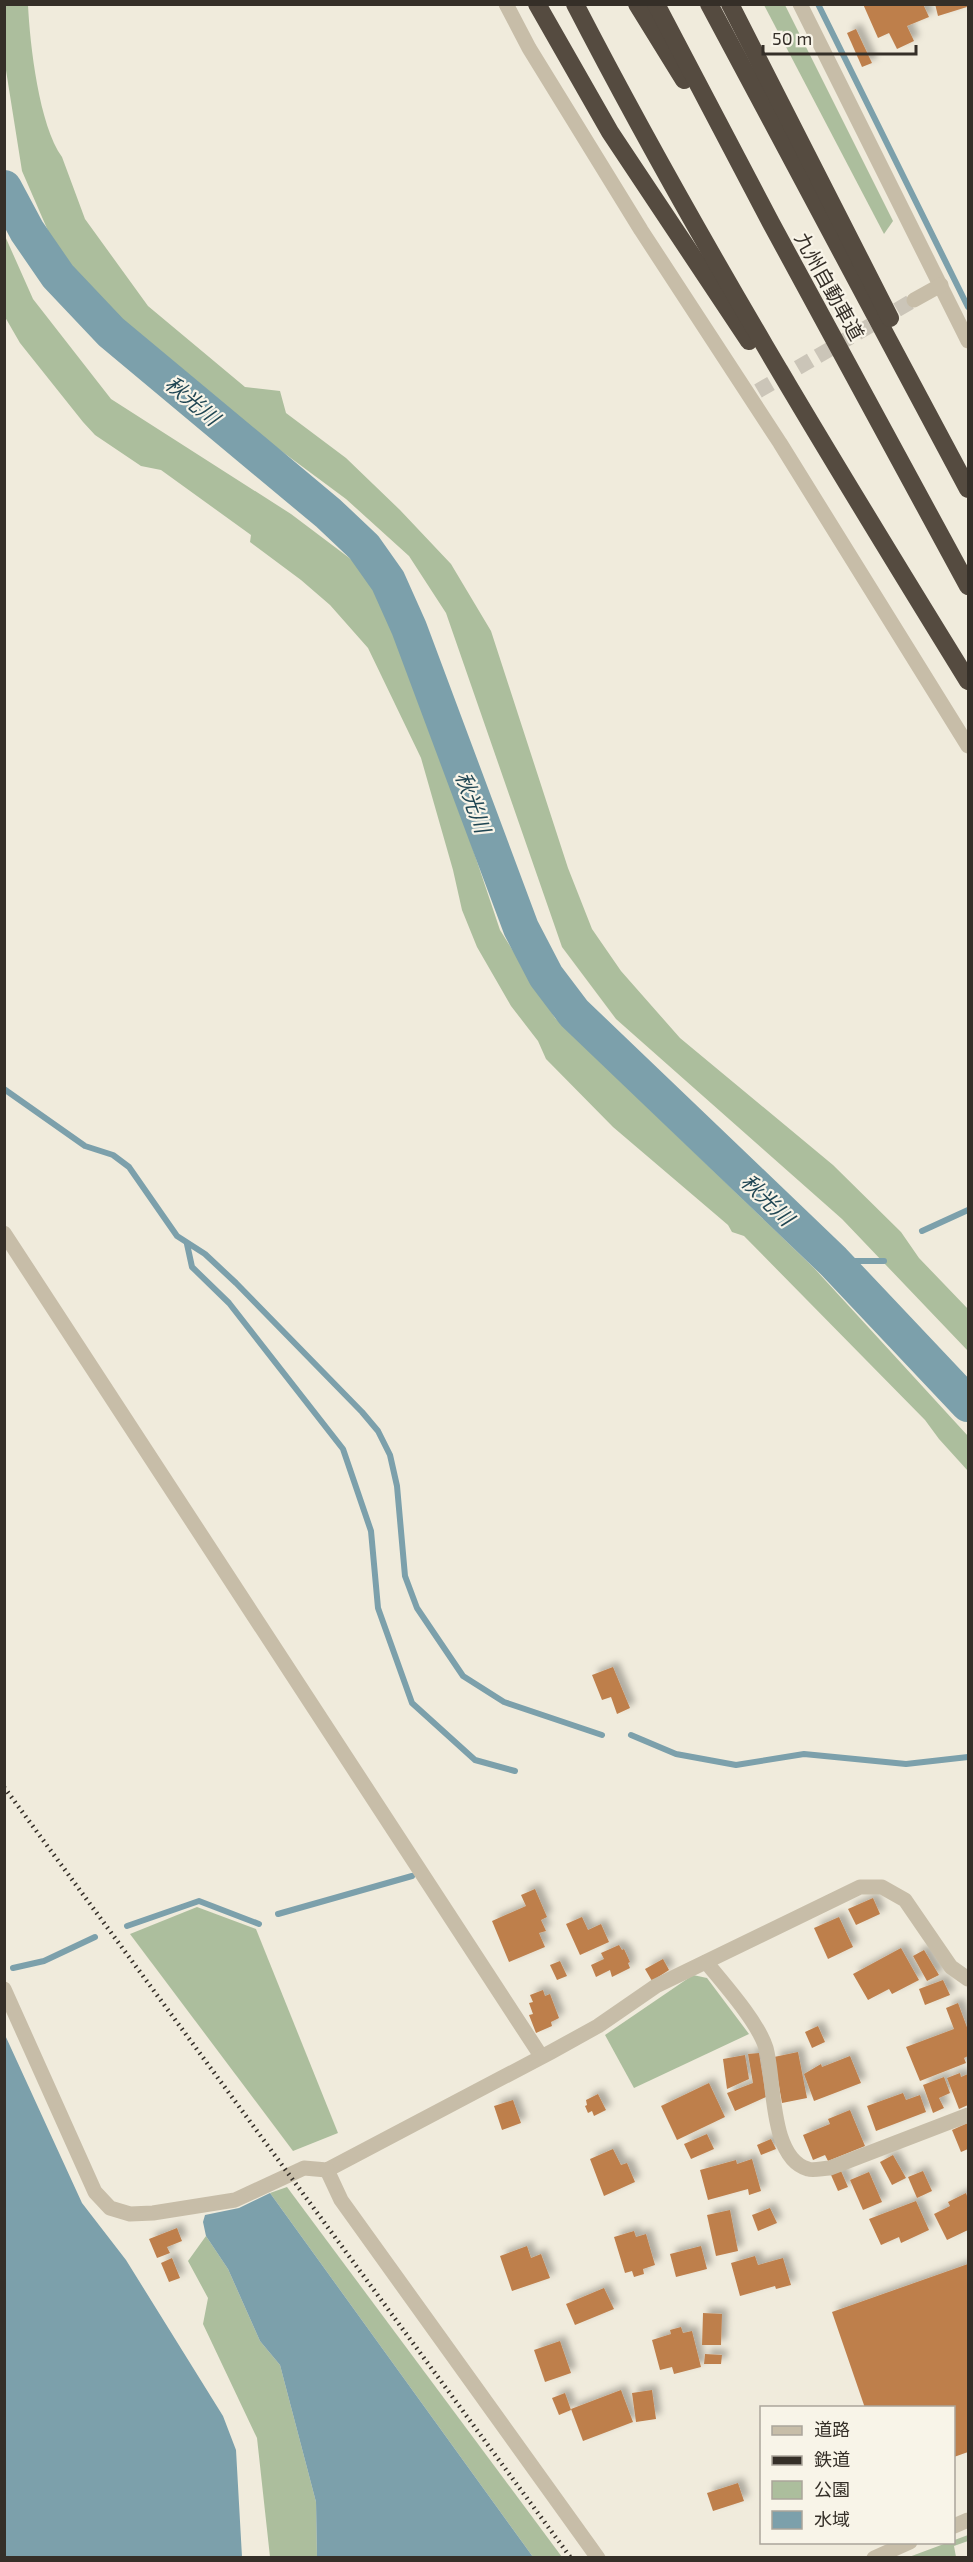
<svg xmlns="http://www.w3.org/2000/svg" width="973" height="2562" viewBox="0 0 973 2562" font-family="'Exo 2','Noto Sans JP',sans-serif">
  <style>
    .green { fill: #acbe9d }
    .water { fill: #7ca0ab }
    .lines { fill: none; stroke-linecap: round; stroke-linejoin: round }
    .stream { stroke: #7ca0ab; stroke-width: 6 }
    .river { stroke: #7ca0ab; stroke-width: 36 }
    .building { fill: #be7f4c; filter: url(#shadow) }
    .street-tunnel { stroke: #cbc5b8; stroke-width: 15; stroke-dasharray: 15 8; stroke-linecap: butt }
    .street { stroke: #c7bda8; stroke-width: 15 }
    .highway { stroke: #554b40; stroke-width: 18 }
    .rail { stroke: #352f28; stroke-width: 4.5; stroke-dasharray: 1.5 4.5; stroke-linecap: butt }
    .labels { text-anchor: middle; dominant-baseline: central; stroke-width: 4.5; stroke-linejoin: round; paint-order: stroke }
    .street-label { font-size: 20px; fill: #352f28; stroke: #f8f4e8 }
    .water-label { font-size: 21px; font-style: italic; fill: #204653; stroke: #f8f4e8 }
  </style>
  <defs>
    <filter id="shadow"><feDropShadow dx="5.5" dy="-5.5" stdDeviation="3" flood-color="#0004"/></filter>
  </defs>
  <rect width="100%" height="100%" fill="#f0ebdc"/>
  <g class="green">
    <path d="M4,5h24c2,40 11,120 34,152l23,62 63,87 97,81 35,4 6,22 60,45 54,52 51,54 40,67 77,237 24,61 29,42 59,67 153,127 68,67 18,26 49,51v42l-126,-132 -226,-200 -54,-72 -116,-334 -37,-57 -63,-57 -212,-157 -72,-79 -40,-92 -17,-107z"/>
    <path d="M764,5h21l108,216 -9,13z"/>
    <path d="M5,236l28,63 78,100 180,115 65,49 43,66 101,301 55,88 259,250 154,168v35l-29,-32 -14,-19 -181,-184 -12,-4 -4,-7 -115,-98 -67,-68 -8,-18 -27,-35 -34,-59 -15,-37 -9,-40 -32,-112 -53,-110 -38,-43 -29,-25 -51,-38 1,-7 -90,-65 -20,-4 -46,-31 -12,-13 -63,-79 -15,-26z"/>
    <path d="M197,1907l59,22 82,204 -45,18 -163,-217z"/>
    <path d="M693,1975l14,3 42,56 -115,54 -29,-53z"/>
    <path d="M287,2187l275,370h-29l-263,-364z"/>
    <path d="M206,2236l22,33 32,72 20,24 36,137 1,55h-47l-13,-119 -54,-114 5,-26 -20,-37z"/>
    <path d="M968,2535v6l-14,5 2,11h-47z"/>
  </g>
  <g class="water">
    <path d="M5,2035l77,168 44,57 97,156 13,34 6,107h-237z"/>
    <path d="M270,2193l263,364h-216l-1,-55 -36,-137 -20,-24 -32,-72 -22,-33 -3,-14 2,-7 34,-7z"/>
  </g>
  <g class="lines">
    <g class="stream">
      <path d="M818,4l150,303"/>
      <path d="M4,1089l81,57 28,9 16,12 48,69 28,18 31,29 126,129 16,19 12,24 7,31 8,90 12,32 46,68 41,26 98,33"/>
      <path d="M922,1231l46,-21"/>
      <path d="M187,1244l5,23 37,36 114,146 28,82 7,77 34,95 63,57 40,11"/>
      <path d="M833,1261h51"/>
      <path d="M631,1735l45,19 60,11 68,-11 102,10 62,-7"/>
      <path d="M278,1914l134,-38"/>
      <path d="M127,1926l72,-25 60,23"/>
      <path d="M13,1968l31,-7 51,-24"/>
    </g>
    <path class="river" d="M4,188l23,43 31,45 53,56 217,181 36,34 24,34 21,47 112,300 25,48 28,37 259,248 135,143"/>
  </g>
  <g class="building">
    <path d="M863,4h60l6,13 -22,9 7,15 -17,8 -8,-16 -11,5z"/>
    <path d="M935,4h31l1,3 -29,9z"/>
    <path d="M856,29l16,34 -10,4 -15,-34z"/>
    <path d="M613,1667l17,41 -13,6 -6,-17 -9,3 -10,-25z"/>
    <path d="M535,1889l12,28 -6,3 5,11 -7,2 6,14 -36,15 -17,-41 34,-15 -5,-11z"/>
    <path d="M873,1898l7,16 -24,11 -8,-16z"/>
    <path d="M582,1917l6,13 13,-6 8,18 -29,13 -14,-31z"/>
    <path d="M839,1917l14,30 -25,12 -14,-31z"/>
    <path d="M619,1945l3,5 2,-1 6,13 -2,1 2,5 -18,9 -2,-7 -14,7 -5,-12 13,-6 -3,-6z"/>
    <path d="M901,1948l18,32 -27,14 -3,-5 -21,11 -15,-26z"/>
    <path d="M924,1950l15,25 -12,6 -14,-25z"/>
    <path d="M663,1959l6,11 -17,11 -7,-12z"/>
    <path d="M560,1961l7,15 -10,4 -7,-15z"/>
    <path d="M943,1980l7,15 -25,10 -6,-16z"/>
    <path d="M543,1990l2,6 5,-2 9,24 -8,4 1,4 -16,7 -7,-18 4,-1 -4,-11 4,-1 -3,-7z"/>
    <path d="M958,2003l10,27v26l-4,2 2,5 -46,18 -14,-34 48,-18 -8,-21z"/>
    <path d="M818,2026l7,16 -13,6 -7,-16z"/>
    <path d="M798,2052l9,46 -25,5 -8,-46z"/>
    <path d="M759,2053l7,44 -31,14 -8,-18 26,-10 -5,-29z"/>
    <path d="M745,2055l4,24 -22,10 -4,-30z"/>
    <path d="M850,2056l11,27 -47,18 -10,-27 17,-10 1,3z"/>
    <path d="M960,2073l1,4 7,-3v31l-9,4 -12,-31z"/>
    <path d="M944,2077l6,16 -11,5 5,10 -11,5 -10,-28z"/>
    <path d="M709,2083l16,34 -48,23 -16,-34z"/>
    <path d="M903,2093l3,7 14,-5 6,17 -50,19 -9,-25z"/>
    <path d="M598,2094l8,16 -12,6 -2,-5 -4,2 -3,-7 2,-1 -1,-5z"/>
    <path d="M513,2100l8,23 -19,7 -8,-24z"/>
    <path d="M850,2110l15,36 -37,15 -3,-6 -12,5 -10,-25 27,-11 -2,-5z"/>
    <path d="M968,2123v26l-7,3 -9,-22z"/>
    <path d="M707,2134l7,15 -23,10 -7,-15z"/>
    <path d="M771,2139l5,10 -15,6 -4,-10z"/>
    <path d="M613,2149l8,16 6,-2 8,19 -31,14 -14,-37z"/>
    <path d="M893,2155l13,23 -14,7 -12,-23z"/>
    <path d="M752,2159l9,32 -12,4 -1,-6 -40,11 -8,-30 36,-10 1,4z"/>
    <path d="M841,2171l7,16 -10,4 -7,-16z"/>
    <path d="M923,2171l9,20 -15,7 -9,-21z"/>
    <path d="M869,2172l13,30 -19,8 -13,-30z"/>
    <path d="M966,2193l2,6v31l-21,10 -13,-26 16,-8 -2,-4z"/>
    <path d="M916,2201l13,29 -28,13 -2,-6 -18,8 -12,-26z"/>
    <path d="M770,2208l7,15 -19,8 -6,-16z"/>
    <path d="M730,2210l8,41 -22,5 -9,-41z"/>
    <path d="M177,2228l5,13 -15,6 3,6 -13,5 -8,-19z"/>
    <path d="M634,2231l2,6 10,-3 9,31 -12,4 1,5 -10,3 -2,-6 -7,2 -11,-36z"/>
    <path d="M527,2246l4,12 10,-4 9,24 -38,13 -12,-35z"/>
    <path d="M701,2246l6,23 -31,8 -6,-23z"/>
    <path d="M755,2256l3,9 25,-7 8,27 -15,4 -1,-3 -35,10 -9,-33z"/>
    <path d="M172,2258l8,20 -11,4 -8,-19z"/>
    <path d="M968,2264v188l-14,5v-49h-89l-33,-96z"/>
    <path d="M604,2288l10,21 -39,16 -9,-21z"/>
    <path d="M703,2313l19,1 -1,31h-19z"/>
    <path d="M681,2327l2,6 9,-2 9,36 -27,7 -2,-7 -12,3 -8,-30 19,-6 -1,-4z"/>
    <path d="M560,2341l11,32 -26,9 -11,-32z"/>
    <path d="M705,2354l17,1 -1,9h-17z"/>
    <path d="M621,2390l12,32 -50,19 -12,-32z"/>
    <path d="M652,2390l4,29 -20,3 -4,-29z"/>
    <path d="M565,2393l6,17 -12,5 -7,-17z"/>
    <path d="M738,2483l6,18 -31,10 -6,-18z"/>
  </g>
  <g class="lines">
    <path class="street-tunnel" d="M758,391l156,-91"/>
    <g class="street">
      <path d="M506,4l23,44 112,182 139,213 188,303"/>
      <path d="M800,4l168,337"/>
      <path d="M914,300l27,-15"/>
      <path d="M4,1233l537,823"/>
      <path d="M706,1962c18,22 52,60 60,86 9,31 3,110 42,121 6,2 15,-1 22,-1l138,-53"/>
      <path d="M4,1989l91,203 15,16 20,6 23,-1 82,-13 69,-32 23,2 224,-118 47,-26 58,-40 204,-99h22l23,13 46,67 17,12"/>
      <path d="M327,2170l14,30 257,358"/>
      <path d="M954,2526l14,-6"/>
      <path d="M874,2558l36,-16"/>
    </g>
    <g class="highway">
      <path d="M537,4l73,128 139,209"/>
      <path d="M575,4c120,232 256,455 393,677"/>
      <path d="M637,4l47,76"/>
      <path d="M656,4l115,219 197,363"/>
      <path d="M709,4l259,485"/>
      <path d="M730,4l160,314"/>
    </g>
    <path class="rail" d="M4,1787l567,771"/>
  </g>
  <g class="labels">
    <g class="street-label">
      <text transform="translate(830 286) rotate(61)">九州自動車道</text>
    </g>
    <g class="water-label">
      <text transform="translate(193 400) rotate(40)">秋光川</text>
      <text transform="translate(474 802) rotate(70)">秋光川</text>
      <text transform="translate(768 1199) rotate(44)">秋光川</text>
    </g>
  </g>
  <rect width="973" height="2562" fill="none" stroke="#352f28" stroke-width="12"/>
  <rect x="760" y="2406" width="195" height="138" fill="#f8f4e8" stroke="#aaa59b" stroke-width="1.5"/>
  <rect x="772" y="2426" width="30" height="9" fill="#c7bda8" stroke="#aaa59b" stroke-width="1.5"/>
  <text x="814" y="2436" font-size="18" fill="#352f28">道路</text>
  <rect x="772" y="2456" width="30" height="9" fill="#352f28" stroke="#aaa59b" stroke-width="1.5"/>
  <text x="814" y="2466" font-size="18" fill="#352f28">鉄道</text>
  <rect x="772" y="2481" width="30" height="18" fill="#acbe9d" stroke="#aaa59b" stroke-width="1.5"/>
  <text x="814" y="2496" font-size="18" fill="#352f28">公園</text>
  <rect x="772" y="2511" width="30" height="18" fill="#7ca0ab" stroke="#aaa59b" stroke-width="1.5"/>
  <text x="814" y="2526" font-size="18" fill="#352f28">水域</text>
  <path d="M763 45v9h153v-9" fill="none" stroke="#352f28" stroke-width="3"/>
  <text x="772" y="45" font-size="18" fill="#352f28" stroke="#f8f4e8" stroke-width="4.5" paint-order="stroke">50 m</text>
</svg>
